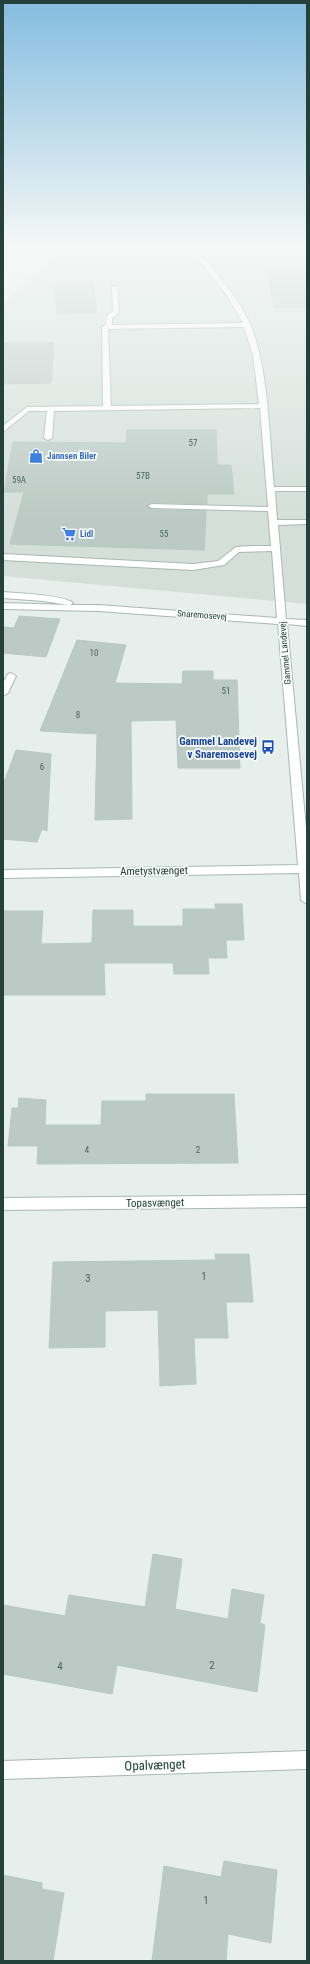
<svg xmlns="http://www.w3.org/2000/svg" width="310" height="1964" viewBox="0 0 310 1964" font-family="'Roboto Condensed',sans-serif">
  <style>
    .built { fill: #d4dfda }
    .building { fill: #bbcac4; stroke: #b8c9c2 }
    .lines { fill: none; stroke-linecap: round; stroke-linejoin: round }
    .minor-casing { stroke: #a8b8b2; stroke-width: 2 }
    .minor { fill: #fff; fill-rule: evenodd }
    .labels { text-anchor: middle; dominant-baseline: central; stroke-width: 3.5; stroke-linejoin: round; paint-order: stroke }
    .number-label { font-size: 9px; fill: #4a645c }
    .far-shop-label { font-size: 9px; font-weight: bold; fill: #366cbe; stroke: #f7fbf9; text-anchor: start }
    .far-street-label { font-size: 9px; fill: #24423a; stroke: #f7fbf9 }
    .transit-label { font-size: 11px; font-weight: bold; fill: #164399; stroke: #f7fbf9; text-anchor: end }
    .street-label { font-size: 11px; fill: #24423a; stroke: #f7fbf9 }
    .near-number-label { font-size: 11px; fill: #4a645c }
    .near-street-label { font-size: 13px; fill: #24423a; stroke: #f7fbf9 }
  </style>
  <rect width="100%" height="100%" fill="#e6efeb"/>
  <path class="built" d="M58,246h249v358l-304,-28v-272l50,-48z"/>
  <g class="building">
    <path d="M268,272h39v36h-33z"/>
    <path d="M93,284l4,29 -40,1 -2,-29z"/>
    <path d="M3,343h51l-3,40 -48,1z"/>
    <path d="M127,430h89l1,35h14l3,29h-27v10l-55,-2 -5,3 5,5 54,1 -2,39 -194,-6 14,-52h-20l9,-50 113,1z"/>
    <path d="M19,616l41,3 -14,38 -43,-4v-26l11,1z"/>
    <path d="M77,640l49,5 -11,38 67,1 1,-13h30v9h24l3,88h-62l-2,-48 -45,1 1,98 -37,1 2,-86 -57,-3z"/>
    <path d="M16,750l35,4 -4,77 -5,-2 -5,13 -34,-3v-54z"/>
    <path d="M215,904h27l2,36h-18l1,18h-19l1,16h-35l-1,-11h-69l1,32h-102v-84h40l-2,33 51,-1 1,-33h40v16h50v-17h33z"/>
    <path d="M146,1094h88l4,69 -201,1 1,-18h-30l4,-38h6l1,-10 27,2 -1,25h56l1,-24h44z"/>
    <path d="M215,1254h34l4,48h-27l2,36h-34l2,46 -36,2 -2,-76 -53,1v36l-56,1 4,-86 163,-2z"/>
    <path d="M153,1554l29,5 -7,50 53,10 4,-30 32,6 -4,28 5,2 -8,67 -140,-27 -5,29 -109,-20v-69l62,11 4,-21 76,12z"/>
    <path d="M224,1861l53,9 -6,73 -43,-9 -2,27h-74l12,-95 57,11z"/>
    <path d="M3,1875l39,8v6l22,4 -11,68h-50z"/>
  </g>
  <g class="lines">
    <defs>
      <g id="minor">
        <path d="M187,246h6c21,24 44,49 57,78 19,45 19,113 24,163h33v4h-32l2,29h30v4l-29,1 8,94 21,1v6l-20,-2 20,215v65l-6,-4 -2,-27 -296,5v-8l295,-5 -20,-241 -180,-13 -95,-2v-6l65,2 -25,-4 -40,-3v-6c14,1 62,3 70,11l-3,2h28l179,13 -5,-67 -33,1 -15,13 -31,5 -190,-10v-6l190,10 25,-3 18,-14 14,-1h21l-3,-35 -116,-3 -4,-2 4,-2 116,3 -8,-99 -206,3 -2,27 -4,2 -4,-2 3,-27h-18l-26,21v-6l24,-19 76,-1 -1,-79 4,-2 1,-9 6,-5 -1,-25 5,1 2,25 -7,6v7l131,-2 -17,-29zM244,327l9,28 6,49 -148,2 -3,-77z"/>
        <path d="M11,673l5,3 -8,17 -5,3v-13l5,-9z"/>
        <path d="M307,1195v12l-304,3v-12z"/>
        <path d="M307,1751v18l-304,10v-18z"/>
      </g>
    </defs>
    <use href="#minor" class="minor-casing"/>
    <use href="#minor" class="minor"/>
  </g>
  <linearGradient id="sky" x2="0" y2="1"><stop stop-color="#84bce0"/><stop offset="0.47" stop-color="#f4f8f6"/><stop offset="1" stop-color="#f4f8f6" stop-opacity="0"/></linearGradient>
  <rect width="310" height="520" fill="url(#sky)"/>
  <defs>
    <symbol id="shop-bare" viewBox="-9 -9 18 18"><path d="M-5-2.5h2.3a2.7 3.5 0 0 1 5.4 0H5L5.5 6h-11ZM-1.5-2.5h3a1.5 2.3 0 0 0-3 0Z" fill="#3f7fe0" stroke="#f7fbf9" stroke-width="2.5" paint-order="stroke"/></symbol>
    <symbol id="supermarket-bare" viewBox="-9 -9 18 18"><path d="M-6-5.5h2.5l.6 2H6L4.5 2H-2.5L-4.4-4H-6ZM-1.5 3.2a1.3 1.3 0 1 0 .1 0ZM3 3.2a1.3 1.3 0 1 0 .1 0Z" fill="#3f7fe0" stroke="#f7fbf9" stroke-width="2.5" paint-order="stroke"/></symbol>
    <symbol id="bus-bare" viewBox="-9 -9 18 18"><path d="M-5-6H5V4H4V6H2V4H-2V6H-4V4H-5ZM-3.5-4V0h7V-4ZM-3.5 1.2v1.5H-2V1.2ZM2 1.2v1.5H3.5V1.2Z" fill="#1a4fb4" stroke="#f7fbf9" stroke-width="2.5" paint-order="stroke"/></symbol>
  </defs>
  <g fill-rule="evenodd">
    <use href="#shop-bare" x="26" y="446" width="20" height="20"/>
    <use href="#supermarket-bare" x="59" y="524" width="20" height="20"/>
    <use href="#bus-bare" x="258" y="737" width="20" height="20"/>
  </g>
  <g class="labels">
    <g class="number-label">
      <text x="193" y="443">57</text>
      <text x="143" y="476">57B</text>
      <text x="19" y="480">59A</text>
      <text x="164" y="534">55</text>
      <text x="94" y="653">10</text>
      <text x="226" y="691">51</text>
      <text x="78" y="715">8</text>
      <text x="42" y="767">6</text>
      <text x="87" y="1150">4</text>
      <text x="198" y="1150">2</text>
    </g>
    <g class="far-shop-label">
      <text x="47" y="456">Jannsen Biler</text>
      <text x="80" y="534">Lidl</text>
    </g>
    <g class="far-street-label">
      <text transform="translate(202 615) rotate(4)">Snaremosevej</text>
      <text transform="translate(285 653) rotate(-95)">Gammel Landevej</text>
    </g>
    <g class="transit-label">
      <text x="257" y="741">Gammel Landevej<tspan x="257" dy="13">v Snaremosevej</tspan></text>
    </g>
    <g class="street-label">
      <text transform="translate(154 871) rotate(-1)">Ametystvænget</text>
      <text transform="translate(155 1203) rotate(-1)">Topasvænget</text>
    </g>
    <g class="near-number-label">
      <text x="204" y="1276">1</text>
      <text x="88" y="1278">3</text>
      <text x="212" y="1665">2</text>
      <text x="60" y="1666">4</text>
      <text x="206" y="1900">1</text>
    </g>
    <g class="near-street-label">
      <text transform="translate(155 1765) rotate(-2)">Opalvænget</text>
    </g>
  </g>
  <rect width="310" height="1964" fill="none" stroke="#24423a" stroke-width="8"/>
</svg>
